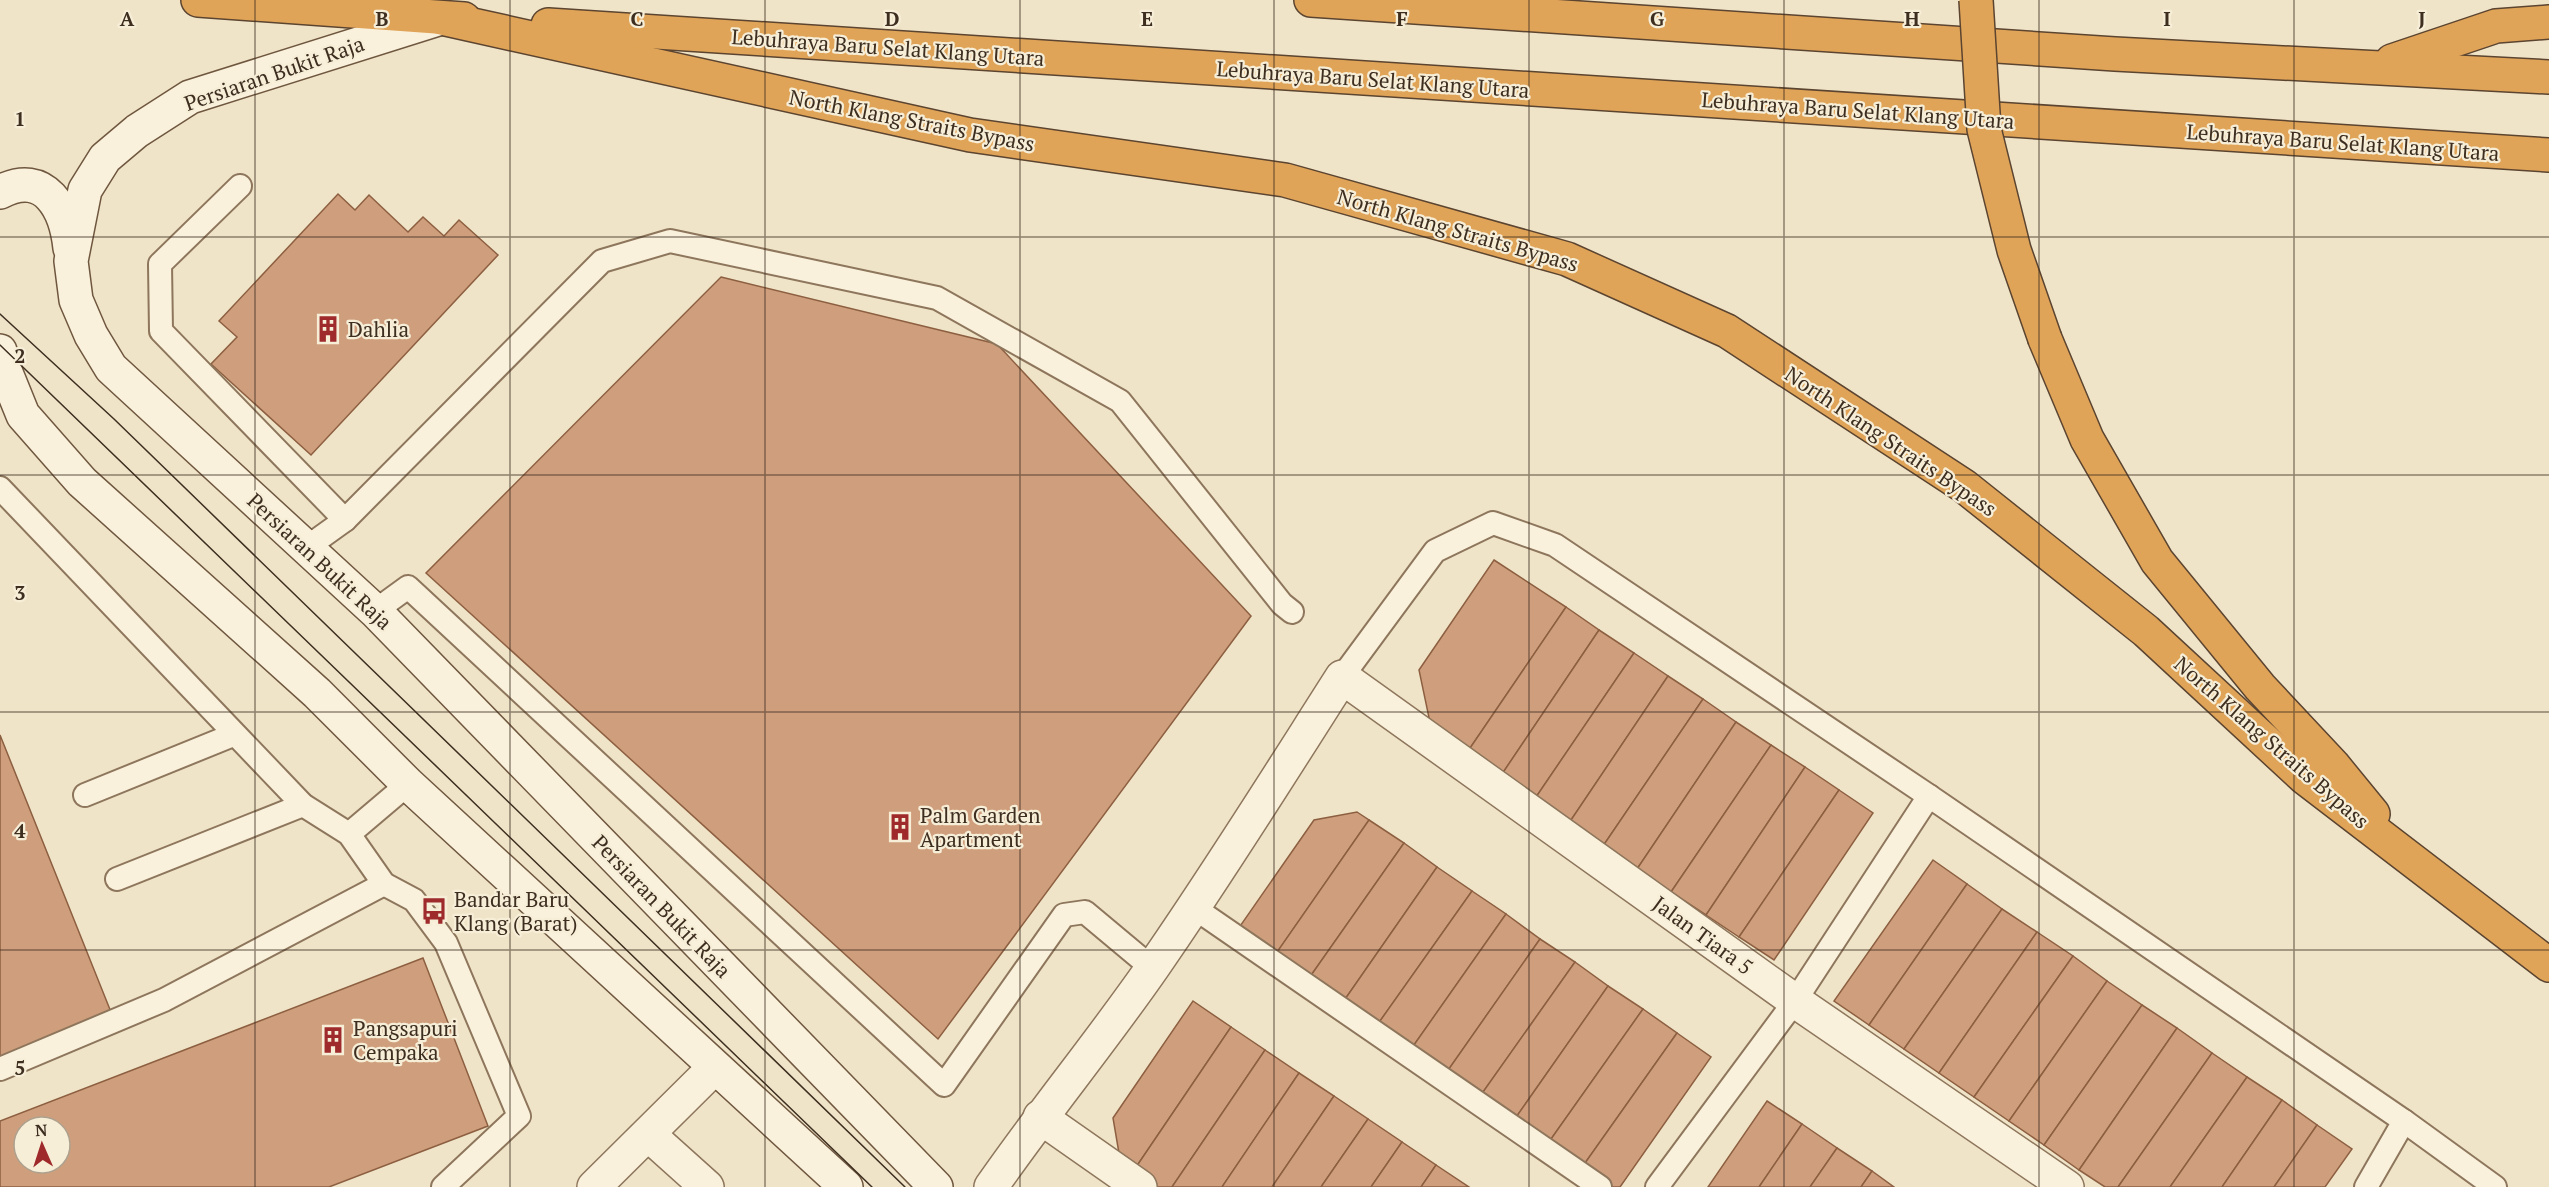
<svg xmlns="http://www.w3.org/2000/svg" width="2549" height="1187" viewBox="0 0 2549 1187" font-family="'PT Serif',serif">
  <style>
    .building { fill: #cf9f7d; stroke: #8d5f41; stroke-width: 1.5; fill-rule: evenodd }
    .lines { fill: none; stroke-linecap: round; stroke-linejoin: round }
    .service-casing { stroke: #8d765c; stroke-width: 26 }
    .minor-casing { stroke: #8d765c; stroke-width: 36 }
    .secondary-casing { stroke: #6f573f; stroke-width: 36 }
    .motorway-casing { stroke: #5b4430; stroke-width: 36 }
    .service { stroke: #faf1dc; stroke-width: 22 }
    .minor { stroke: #faf1dc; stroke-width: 33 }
    .secondary { stroke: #faf1dc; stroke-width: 33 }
    .motorway { stroke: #e0a458; stroke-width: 33 }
    .tram { stroke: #3d2e20; stroke-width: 1.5 }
    .motorway-bridge-casing { stroke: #5b4430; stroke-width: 36; stroke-linecap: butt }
    .motorway-bridge { stroke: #e0a458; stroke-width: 33 }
    .grid { fill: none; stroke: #3d2e20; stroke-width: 1.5; stroke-opacity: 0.55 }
    .labels { text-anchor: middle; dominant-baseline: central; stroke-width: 4.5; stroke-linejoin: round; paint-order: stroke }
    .street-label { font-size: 21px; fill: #3d2e20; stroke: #f7eed8 }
    .poi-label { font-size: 21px; fill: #3d2e20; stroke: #f7eed8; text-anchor: start }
    .grid-label { font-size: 20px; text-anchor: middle; font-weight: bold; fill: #3d2e20; stroke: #f7eed8; stroke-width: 4.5; stroke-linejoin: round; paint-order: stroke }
  </style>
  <rect width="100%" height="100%" fill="#f0e4c8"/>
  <g class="building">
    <path d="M338,194l17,16 14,-15 39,37 15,-15 21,19 15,-16 39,35 -187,200 -100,-91 26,-27 -18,-16z"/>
    <path d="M721,277l276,67 254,272 -313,423 -512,-466z"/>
    <path d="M1494,560l72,47 -100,147 -34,-22 -13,-62z"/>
    <path d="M1566,607l33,23 -99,147 -34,-23z"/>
    <path d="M1599,630l35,23 -100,147 -34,-23z"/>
    <path d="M1634,653l34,23 -99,147 -35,-23z"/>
    <path d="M1668,676l35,23 -100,147 -34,-23z"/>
    <path d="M1703,699l33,23 -99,147 -34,-23z"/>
    <path d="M1736,722l35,23 -100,147 -34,-23z"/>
    <path d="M0,735l113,282 -113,45z"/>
    <path d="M1771,745l34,22 -99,148 -35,-23z"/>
    <path d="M1805,767l34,23 -100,147 -33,-22z"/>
    <path d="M1839,790l34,23 -99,147 -35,-23z"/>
    <path d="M1357,812l12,8 -103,148 -37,-26 85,-122z"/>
    <path d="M1369,820l35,23 -104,148 -34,-23z"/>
    <path d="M1404,843l33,24 -103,148 -34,-24z"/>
    <path d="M1933,860l34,24 -98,141 -35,-24z"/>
    <path d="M1437,867l35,24 -104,147 -34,-23z"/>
    <path d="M1967,884l35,25 -98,140 -35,-24z"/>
    <path d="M1472,891l34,23 -104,148 -34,-24z"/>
    <path d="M2002,909l35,23 -98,141 -35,-24z"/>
    <path d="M1506,914l34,25 -103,147 -35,-24z"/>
    <path d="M2037,932l36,24 -99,141 -35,-24z"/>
    <path d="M1540,939l35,23 -104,147 -34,-23z"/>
    <path d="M2073,956l34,25 -98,140 -35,-24z"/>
    <path d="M423,958l65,168 -159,61h-329v-66zM24,1127h36v36h-36z"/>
    <path d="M1575,962l33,24 -103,147 -34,-24z"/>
    <path d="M2107,981l35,24 -98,140 -35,-24z"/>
    <path d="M1608,986l35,23 -104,147 -34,-23z"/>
    <path d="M1193,1001l38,26 -101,149 -8,-5 -9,-53z"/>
    <path d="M2142,1005l35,23 -98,142 -35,-25z"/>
    <path d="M1643,1009l34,24 -104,147 -34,-24z"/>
    <path d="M1231,1027l34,23 -93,137h-25l-17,-11z"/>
    <path d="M2177,1028l35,25 -94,134h-13l-26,-17z"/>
    <path d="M1677,1033l34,24 -91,130h-37l-10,-7z"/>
    <path d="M1265,1050l34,23 -77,114h-50z"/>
    <path d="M2212,1053l35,24 -77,110h-52z"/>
    <path d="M1299,1073l35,23 -62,91h-50z"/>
    <path d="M2247,1077l35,23 -60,87h-52z"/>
    <path d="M1334,1096l34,23 -47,68h-49z"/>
    <path d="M2282,1100l35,25 -43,62h-52z"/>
    <path d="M1767,1101l35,23 -43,63h-51z"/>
    <path d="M1368,1119l34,23 -31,45h-50z"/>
    <path d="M1802,1124l35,24 -27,39h-51z"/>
    <path d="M2317,1125l35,24 -27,38h-51z"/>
    <path d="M1402,1142l34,23 -15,22h-50z"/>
    <path d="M1837,1148l35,23 -11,16h-51z"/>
    <path d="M1436,1165l33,22h-48z"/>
    <path d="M1872,1171l22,16h-33z"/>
  </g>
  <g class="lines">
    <defs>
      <g id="service">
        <path d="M240,186l-80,78 1,67 184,189"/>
        <path d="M0,488l303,317 46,29 35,50 30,16 32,43 73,173 -76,71"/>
        <path d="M306,548l39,-28 257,-259 68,-20 267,57 183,103 162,203 10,8"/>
        <path d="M375,611l33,-24 536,498 120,-170 21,-3 67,56"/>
        <path d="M1342,677l93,-126 58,-28 62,22 374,251 475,325 -38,66"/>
        <path d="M85,795l148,-60"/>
        <path d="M349,834l59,-50"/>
        <path d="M117,879l186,-74"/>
        <path d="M1193,907l407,280"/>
        <path d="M0,1069l164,-69 220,-116"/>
        <path d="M2404,1121l91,66"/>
        <path d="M1657,1187l138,-186 134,-205"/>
      </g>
      <g id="minor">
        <path d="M1040,1117l100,70"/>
        <path d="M648,1134l59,53"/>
        <path d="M594,1187l120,-119"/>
        <path d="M991,1187c52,-75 110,-145 162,-220 66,-95 127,-193 189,-290l453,324 272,186"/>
      </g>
      <g id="secondary">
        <path d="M441,18l-251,79 -53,34 -32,27 -20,32 -14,71 5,39 15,35 20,33 264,243 561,576"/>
        <path d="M0,192c46,-24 66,18 70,56"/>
        <path d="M0,351l6,22 17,42 59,67 235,211 91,91 438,403"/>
      </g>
      <g id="motorway">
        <path d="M198,0l266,19"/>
        <path d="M1311,0l804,54 434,23"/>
        <path d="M441,18l529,117 315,45 282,79 160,72 237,155 182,145 159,147 244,187"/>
        <path d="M548,25l2001,130"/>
        <path d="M2392,61l104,-35 53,-4"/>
        <path d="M2045,339l42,100 70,122 103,126 73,78 40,49"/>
      </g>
    </defs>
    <use href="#service" class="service-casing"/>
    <use href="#minor" class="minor-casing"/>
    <use href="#secondary" class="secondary-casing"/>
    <use href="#motorway" class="motorway-casing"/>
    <use href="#service" class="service"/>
    <use href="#minor" class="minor"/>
    <use href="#secondary" class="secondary"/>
    <use href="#motorway" class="motorway"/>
    <g class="tram">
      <path d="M0,314l114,105 791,768"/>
      <path d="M0,345l872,842"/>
    </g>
    <defs>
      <path id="motorway-bridge" d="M1976,0l8,129 30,121 31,89"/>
    </defs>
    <use href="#motorway-bridge" class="motorway-bridge-casing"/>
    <use href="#motorway-bridge" class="motorway-bridge"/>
  </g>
  <path class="grid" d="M255,0v1187M510,0v1187M765,0v1187M1020,0v1187M1274,0v1187M1529,0v1187M1784,0v1187M2039,0v1187M2294,0v1187M0,237h2549M0,475h2549M0,712h2549M0,950h2549"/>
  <defs>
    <symbol id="building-bare" viewBox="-9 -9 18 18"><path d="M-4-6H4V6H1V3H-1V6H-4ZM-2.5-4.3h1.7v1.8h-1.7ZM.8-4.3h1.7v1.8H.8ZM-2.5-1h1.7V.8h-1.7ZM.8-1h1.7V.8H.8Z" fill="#9e2a2b" stroke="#f7eed8" stroke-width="2.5" paint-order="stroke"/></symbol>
    <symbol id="bus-bare" viewBox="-9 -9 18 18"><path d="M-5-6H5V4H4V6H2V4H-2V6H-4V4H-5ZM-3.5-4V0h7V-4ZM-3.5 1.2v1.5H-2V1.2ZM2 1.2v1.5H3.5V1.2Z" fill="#9e2a2b" stroke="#f7eed8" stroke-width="2.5" paint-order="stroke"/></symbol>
  </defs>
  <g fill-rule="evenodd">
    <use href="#building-bare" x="309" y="310" width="38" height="38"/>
    <use href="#building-bare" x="881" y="808" width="38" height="38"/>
    <use href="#bus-bare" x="415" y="892" width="38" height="38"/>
    <use href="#building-bare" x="314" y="1021" width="38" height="38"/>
  </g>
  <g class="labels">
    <g class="street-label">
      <text transform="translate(888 47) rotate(4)">Lebuhraya Baru Selat Klang Utara</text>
      <text transform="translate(274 73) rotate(-19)">Persiaran Bukit Raja</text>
      <text transform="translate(1373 79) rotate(4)">Lebuhraya Baru Selat Klang Utara</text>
      <text transform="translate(1858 110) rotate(4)">Lebuhraya Baru Selat Klang Utara</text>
      <text transform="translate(912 120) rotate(11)">North Klang Straits Bypass</text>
      <text transform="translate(2343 142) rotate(4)">Lebuhraya Baru Selat Klang Utara</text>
      <text transform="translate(1458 230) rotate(16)">North Klang Straits Bypass</text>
      <text transform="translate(1891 441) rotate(34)">North Klang Straits Bypass</text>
      <text transform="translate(320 561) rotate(43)">Persiaran Bukit Raja</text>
      <text transform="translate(2272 742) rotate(41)">North Klang Straits Bypass</text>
      <text transform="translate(662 906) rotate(46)">Persiaran Bukit Raja</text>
      <text transform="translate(1703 935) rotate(36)">Jalan Tiara 5</text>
    </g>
    <g class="poi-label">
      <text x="348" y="329">Dahlia</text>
      <text x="920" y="815">Palm Garden<tspan x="920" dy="24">Apartment</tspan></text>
      <text x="454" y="899">Bandar Baru<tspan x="454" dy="24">Klang (Barat)</tspan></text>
      <text x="353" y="1028">Pangsapuri<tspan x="353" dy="24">Cempaka</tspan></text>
    </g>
  </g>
  <g class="grid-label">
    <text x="127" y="26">A</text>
    <text x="382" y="26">B</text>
    <text x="637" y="26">C</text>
    <text x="892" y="26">D</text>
    <text x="1147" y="26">E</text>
    <text x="1402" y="26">F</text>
    <text x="1657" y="26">G</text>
    <text x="1912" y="26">H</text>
    <text x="2167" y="26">I</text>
    <text x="2422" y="26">J</text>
    <text x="20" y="126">1</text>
    <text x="20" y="363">2</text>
    <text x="20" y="600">3</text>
    <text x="20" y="838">4</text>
    <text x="20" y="1075">5</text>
  </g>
  <g transform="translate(42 1145) rotate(357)"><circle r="28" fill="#f7eed8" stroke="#ada18e" stroke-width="1.5"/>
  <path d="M0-4.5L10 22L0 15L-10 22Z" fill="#9e2a2b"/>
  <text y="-9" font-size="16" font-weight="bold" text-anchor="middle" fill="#3d2e20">N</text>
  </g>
</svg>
